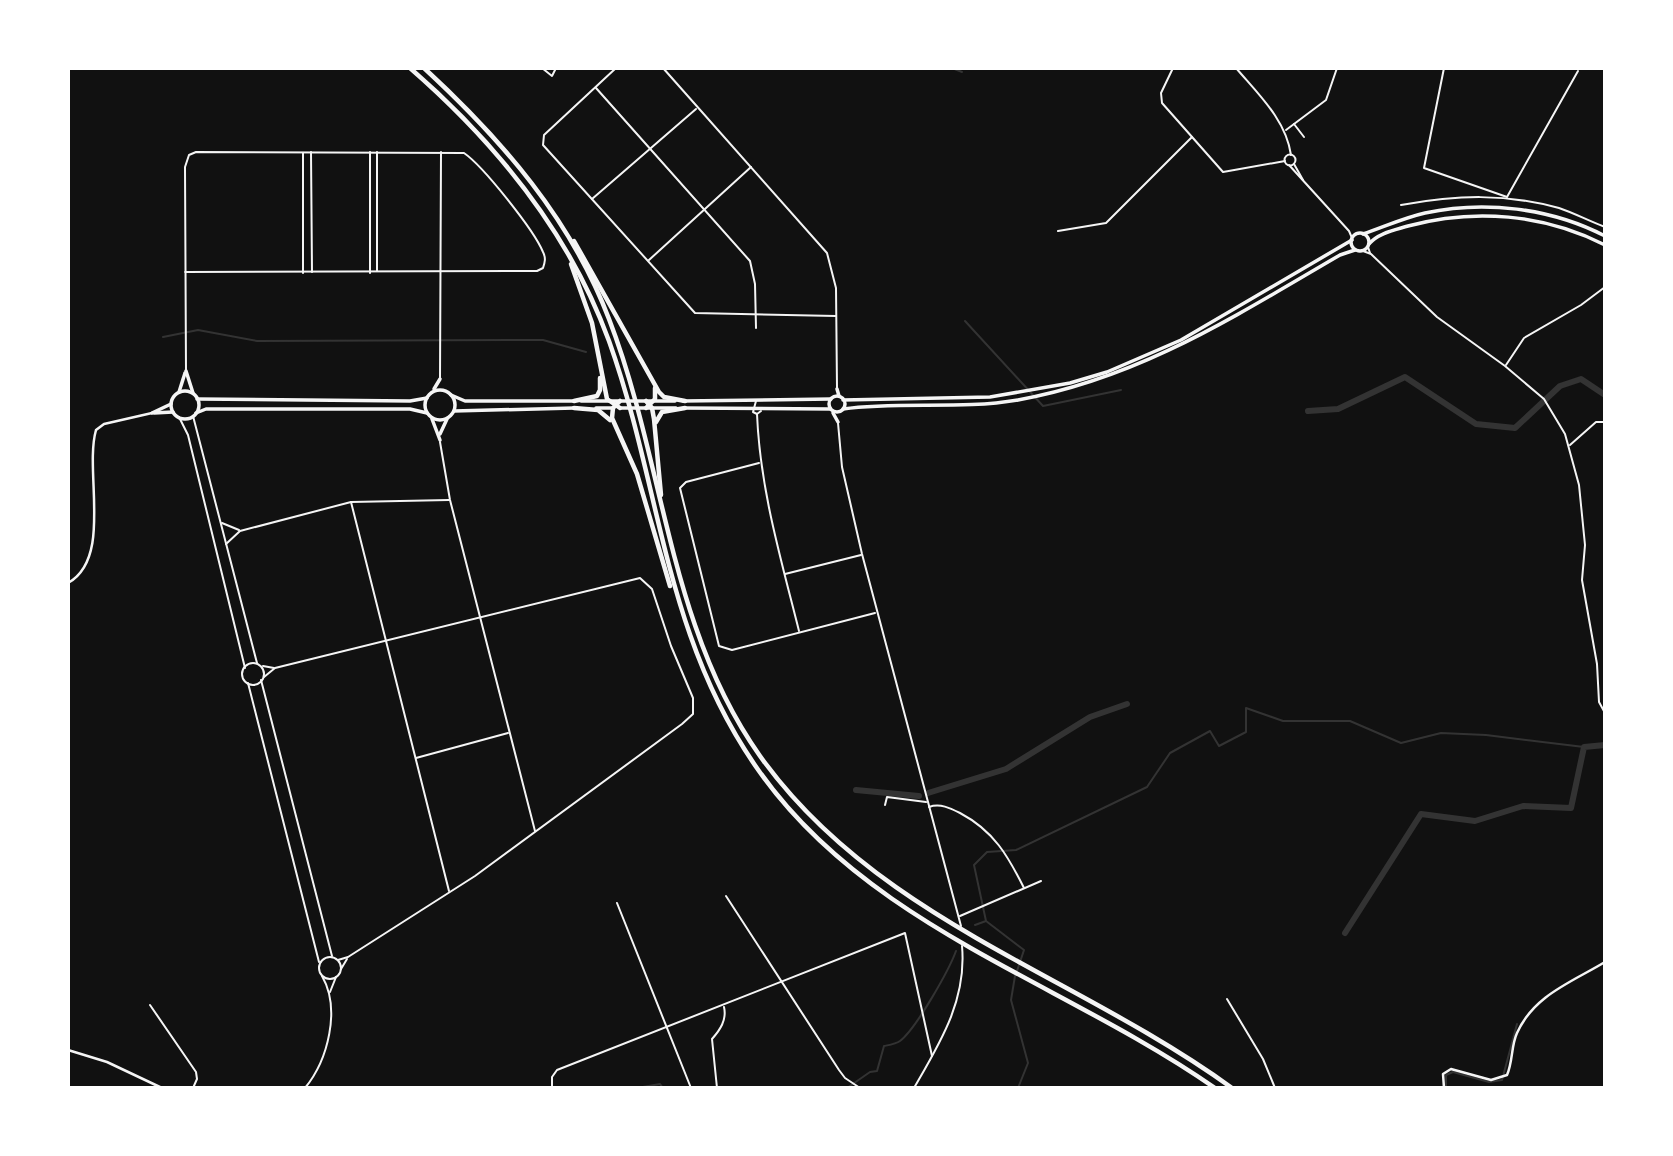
<svg xmlns="http://www.w3.org/2000/svg" width="1673" height="1156" viewBox="0 0 1673 1156" font-family="'Public Sans',sans-serif">
  <style>
    .lines { fill: none; stroke-linecap: round; stroke-linejoin: round }
    .stream { stroke: #333; stroke-width: 2 }
    .river { stroke: #333; stroke-width: 6 }
    .minor { stroke: #f5f5f5; stroke-width: 2 }
    .tertiary { stroke: #f5f5f5; stroke-width: 2.5 }
    .secondary { stroke: #f5f5f5; stroke-width: 2.5 }
    .trunk { stroke: #f5f5f5; stroke-width: 3.5 }
    .motorway { stroke: #f5f5f5; stroke-width: 4.5 }
  </style>
  <rect width="100%" height="100%" fill="#111"/>
  <g class="lines">
    <g class="stream">
      <path d="M952,68l10,4"/>
      <path d="M965,321l78,85 78,-16"/>
      <path d="M163,337l35,-7 59,11 286,-1 43,12"/>
      <path d="M986,921l38,29 -7,21"/>
      <path d="M975,925l11,-4 -12,-56 13,-13 29,-2 131,-63 23,-34 40,-22 9,15 27,-14v-24l37,13h67l51,22 40,-10 45,2 98,12"/>
      <path d="M1015,976l-4,24 17,63 -10,25"/>
      <path d="M637,1088l23,-4 3,4"/>
      <path d="M847,1088l23,-16 7,-1 7,-25c5,-1 12,-2 16,-5 16,-12 49,-71 56,-90"/>
      <path d="M1446,1088v-13l7,-3 36,10 13,-2 15,-56"/>
    </g>
    <g class="river">
      <path d="M1308,411l30,-2 67,-32 71,47 39,4 45,-42 21,-7 24,16"/>
      <path d="M856,790l63,6"/>
      <path d="M928,793l78,-24 84,-52 37,-13"/>
      <path d="M1345,933l76,-119 54,7 48,-15 48,2 13,-61 21,-2"/>
    </g>
    <g class="minor">
      <path d="M542,68l10,8 4,-8"/>
      <path d="M616,68l-72,67 -1,10 152,168 141,3"/>
      <path d="M663,68l164,185 9,35 1,100"/>
      <path d="M1173,68l-12,25 1,10 61,69 62,-11"/>
      <path d="M1236,68c23,27 50,52 55,87"/>
      <path d="M1444,68l-20,100 83,29 71,-126"/>
      <path d="M596,88l154,173 5,23 1,44"/>
      <path d="M1294,124l10,13"/>
      <path d="M1286,130l40,-30 11,-32"/>
      <path d="M311,152l1,120"/>
      <path d="M370,152v121"/>
      <path d="M377,152v119"/>
      <path d="M303,153v120"/>
      <circle cx="1290" cy="160" r="5.5"/>
      <path d="M1294,164l9,16"/>
      <path d="M1289,165l60,66 3,7"/>
      <path d="M592,199l104,-90"/>
      <path d="M1401,205c56,-10 103,-12 158,3 15,5 30,13 46,19"/>
      <path d="M1058,231l48,-8 86,-86"/>
      <path d="M1368,247l2,6"/>
      <path d="M1363,251l8,3 66,63 68,49 39,33 21,35 14,51 6,60 -3,35 15,84 2,38 6,11"/>
      <path d="M649,260l102,-93"/>
      <path d="M185,272l352,-1 6,-3c2,-6 3,-10 0,-16 -9,-22 -60,-86 -79,-99l-268,-1 -7,3 -4,12 1,203"/>
      <path d="M1506,365l18,-27 57,-33 24,-18"/>
      <path d="M440,378l1,-226"/>
      <path d="M756,401l-3,11 4,2 4,-3"/>
      <path d="M757,414c3,75 24,145 42,217"/>
      <path d="M193,416l64,247"/>
      <path d="M179,417l9,18 57,233"/>
      <path d="M838,423l4,44 20,87 99,372"/>
      <path d="M440,442l10,58 85,331"/>
      <path d="M1570,445l26,-23h9"/>
      <path d="M759,463l-73,19 -6,6 39,158 13,4 143,-37"/>
      <path d="M351,502l98,389"/>
      <path d="M222,523l17,7"/>
      <path d="M226,544l14,-13 111,-29 98,-2"/>
      <path d="M785,574l76,-19"/>
      <circle cx="253" cy="674" r="11"/>
      <path d="M263,666l11,2"/>
      <path d="M264,677l11,-9 365,-90 12,11 19,57 22,52v16l-11,10 -207,152 -127,81 -10,3"/>
      <path d="M261,680l71,276"/>
      <path d="M248,683l71,279"/>
      <path d="M416,758l92,-25"/>
      <path d="M885,805l2,-8 39,5"/>
      <path d="M929,807c11,-4 21,1 31,6 34,18 48,43 64,75"/>
      <path d="M726,896l113,174 6,8 15,10"/>
      <path d="M617,903l74,185"/>
      <path d="M960,916l81,-35"/>
      <circle cx="330" cy="968" r="11"/>
      <path d="M341,969l6,-10"/>
      <path d="M330,992l6,-15"/>
      <path d="M1227,999l36,60 12,29"/>
      <path d="M150,1005l46,67 1,7 -4,9"/>
      <path d="M305,1088c23,-28 36,-79 17,-112"/>
      <path d="M552,1088v-11l5,-7 348,-137 27,123"/>
      <path d="M717,1088l-5,-49c8,-9 15,-19 12,-32"/>
      <path d="M914,1088c26,-45 53,-88 48,-142"/>
    </g>
    <g class="tertiary">
      <path d="M68,583c45,-25 16,-111 28,-153l8,-6 48,-11"/>
      <path d="M1444,1088l-1,-14 8,-5 40,11 16,-5c6,-14 4,-29 10,-42 17,-38 55,-51 88,-71"/>
    </g>
    <path class="secondary" d="M68,1050l39,12 55,26"/>
    <g class="trunk">
      <circle cx="1360" cy="242" r="9"/>
      <path d="M1363,234c21,-7 40,-16 62,-21 59,-13 126,-5 180,23"/>
      <path d="M1369,244c9,-11 26,-14 39,-18 66,-18 136,-12 197,19"/>
      <path d="M186,371l7,22"/>
      <path d="M434,389l6,-10"/>
      <path d="M837,389l2,7"/>
      <circle cx="440" cy="405" r="15"/>
      <circle cx="185" cy="405" r="14"/>
      <path d="M179,392l6,-19"/>
      <path d="M451,395l14,6h108"/>
      <circle cx="837" cy="404" r="8"/>
      <path d="M197,399l213,2 17,-3"/>
      <path d="M843,400l147,-3 80,-14 37,-11 74,-32 171,-100"/>
      <path d="M581,401h94"/>
      <path d="M683,401l148,-2"/>
      <path d="M596,408h17"/>
      <path d="M621,408h55"/>
      <path d="M684,408l146,1"/>
      <path d="M843,409c58,-8 117,1 175,-9 122,-22 217,-84 322,-145l15,-5"/>
      <path d="M454,411l120,-3"/>
      <path d="M152,413l19,-9"/>
      <path d="M154,413l19,-1"/>
      <path d="M196,413l10,-4h204l17,4"/>
      <path d="M833,413l5,9"/>
      <path d="M432,419l8,21"/>
      <path d="M440,434l7,-15"/>
    </g>
    <g class="motorway">
      <path d="M410,68c85,74 160,166 199,273 53,148 54,295 150,430 110,156 304,211 456,317"/>
      <path d="M424,68c78,72 147,151 185,251 56,145 59,308 151,437 117,164 315,218 472,332"/>
      <path d="M574,241l85,151 5,5 21,4"/>
      <path d="M571,264l21,59 15,76 13,9"/>
      <path d="M574,401l23,-5 3,-6v-12"/>
      <path d="M620,401l-7,7 -1,10 25,56 33,112"/>
      <path d="M646,401l6,7 2,11 7,76"/>
      <path d="M574,408l24,2 12,10"/>
      <path d="M646,408l9,-9v-11"/>
      <path d="M656,422l6,-10 23,-4"/>
    </g>
  </g>
  <rect width="1673" height="1156" fill="none" stroke="#ffffff" stroke-width="140"/>
</svg>
